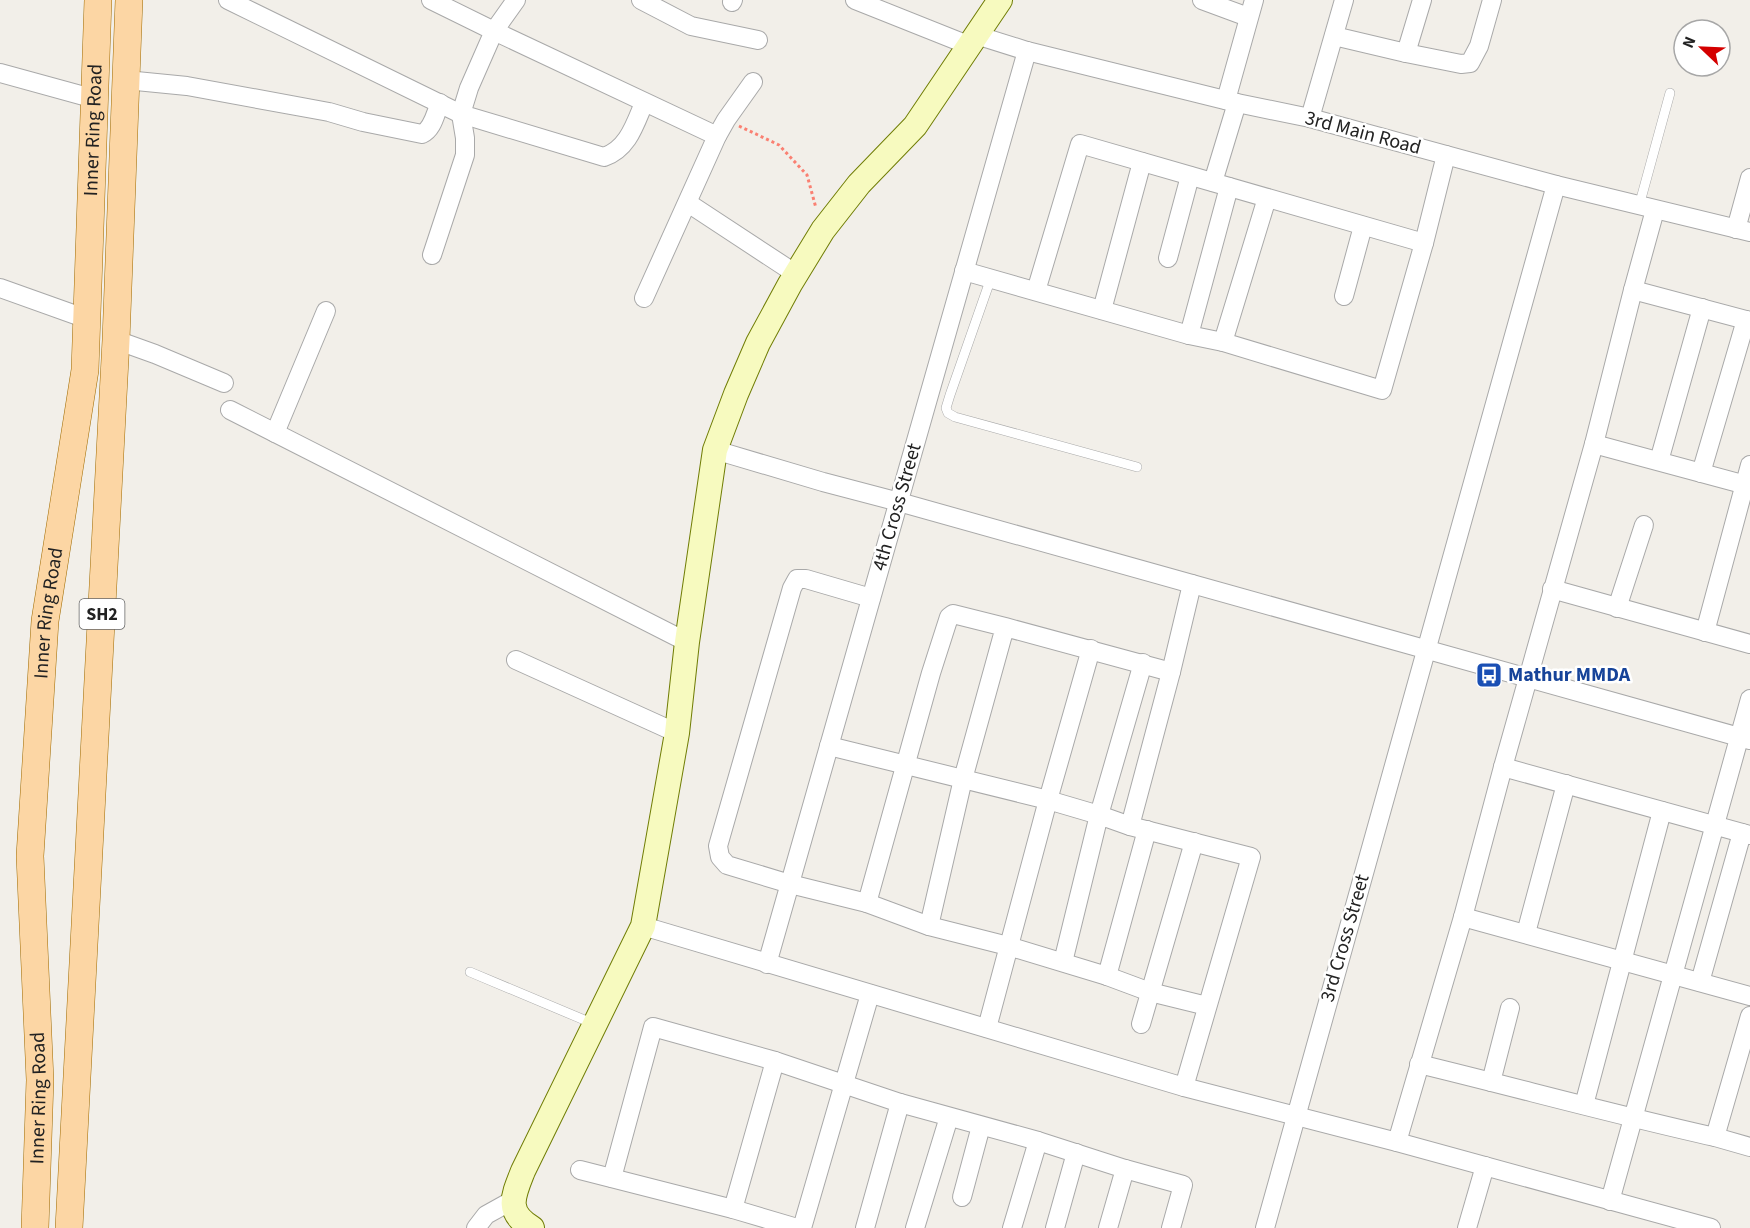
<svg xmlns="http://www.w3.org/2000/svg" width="1750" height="1228" viewBox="0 0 1750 1228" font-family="'Source Sans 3',sans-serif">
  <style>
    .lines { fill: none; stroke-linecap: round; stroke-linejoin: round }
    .lane-casing { stroke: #a9a9a9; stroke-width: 10 }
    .street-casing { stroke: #a9a9a9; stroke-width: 20 }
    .secondary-casing { stroke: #707d05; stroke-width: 26 }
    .primary-casing { stroke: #a06b00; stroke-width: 28 }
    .path { stroke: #fa8072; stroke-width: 3; stroke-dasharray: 3 3; stroke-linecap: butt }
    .lane { stroke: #fff; stroke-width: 9 }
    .street { stroke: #fff; stroke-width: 18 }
    .secondary { stroke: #f7fabf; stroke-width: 24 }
    .primary { stroke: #fcd6a4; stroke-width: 27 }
    .labels { text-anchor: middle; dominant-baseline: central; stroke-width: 5; stroke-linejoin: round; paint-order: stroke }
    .shield { fill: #fff; stroke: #646464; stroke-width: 1.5 }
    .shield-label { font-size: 18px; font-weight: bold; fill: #222 }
    .street-label { font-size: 20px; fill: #222; stroke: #fff }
    .transit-label { font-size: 20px; font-weight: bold; fill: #164399; stroke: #fff; text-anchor: start }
  </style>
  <rect width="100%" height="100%" fill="#f2efe9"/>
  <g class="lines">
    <defs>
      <g id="lane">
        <path d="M1639,206l31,-113"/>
        <path d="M991,278l-41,117 -4,13 2,5 7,4 182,50"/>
        <path d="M470,972l124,52"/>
      </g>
      <g id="street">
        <path d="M228,0l233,114 143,43c24,-8 31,-33 40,-54"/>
        <path d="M431,0l63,31 -25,57 -8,26 4,24v17l-33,100"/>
        <path d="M516,0l-22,31 223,105"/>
        <path d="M641,0l50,26 67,14"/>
        <path d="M855,0l113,45"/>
        <path d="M1202,0l46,17"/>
        <path d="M732,2l1,-2"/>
        <path d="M976,35l51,16 210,52 73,15 246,67 194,47"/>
        <path d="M1334,36l72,17 16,-53"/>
        <path d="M1406,53l55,11 9,-1 9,-17 13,-46"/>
        <path d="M0,73l95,26"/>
        <path d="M126,80l61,6 142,26 34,10 59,12c11,-5 13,-20 18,-31"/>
        <path d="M1226,100l28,-100"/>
        <path d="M1310,118l34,-118"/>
        <path d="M1213,182l24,-79"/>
        <path d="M688,203l108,71"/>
        <path d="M1736,229l14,-51"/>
        <path d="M1168,258l22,-82"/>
        <path d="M964,271l225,64 34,7 159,48 42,-147 22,-88"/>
        <path d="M0,288l87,31"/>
        <path d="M1633,290l117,31"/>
        <path d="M1036,291l44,-147 344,99"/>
        <path d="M1344,296l19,-70"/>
        <path d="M644,298l73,-162 9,-16 27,-38"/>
        <path d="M1102,310l40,-148"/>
        <path d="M1189,335l40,-148"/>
        <path d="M116,340l39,14 69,29"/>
        <path d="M1223,342l44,-144"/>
        <path d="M230,410l457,232"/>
        <path d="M275,433l51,-122"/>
        <path d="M1594,444l156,42"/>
        <path d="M715,450l108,32 76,20 851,238"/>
        <path d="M1659,461l43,-153"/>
        <path d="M1701,473l45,-153"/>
        <path d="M1552,589l198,55"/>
        <path d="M1617,608l27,-83"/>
        <path d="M1005,627l-52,-13 -4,3 -18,56 -64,230 62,23 34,-147 42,-152 166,45"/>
        <path d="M1705,632l45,-167"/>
        <path d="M516,660l161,73"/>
        <path d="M829,746l219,54 51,15 44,-152"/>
        <path d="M1503,767l247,68"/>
        <path d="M1130,826l121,31 -67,230"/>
        <path d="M867,903l-77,-19 -63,-19 -7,-8 -2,-11 74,-258 5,-9h9l65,19"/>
        <path d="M1463,917l287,79"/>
        <path d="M643,926l541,161 213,55 314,86"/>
        <path d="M929,926l79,20 99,30 43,16 57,14"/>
        <path d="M1526,933l40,-149"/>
        <path d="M1063,962l36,-147 31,11 41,-154 21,-88"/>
        <path d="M767,964l260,-913"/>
        <path d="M1107,976l40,-146"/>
        <path d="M1700,982l42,-149"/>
        <path d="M1141,1024l53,-182"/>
        <path d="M987,1028l61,-228 43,-151"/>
        <path d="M1419,1064c99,24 197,51 296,73l35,-121"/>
        <path d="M1491,1082l19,-74"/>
        <path d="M1584,1105l78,-294"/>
        <path d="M1715,1137l35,10"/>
        <path d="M1397,1142l66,-225 40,-150 91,-323 39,-154 22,-80"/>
        <path d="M580,1170l153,39 64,19"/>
        <path d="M612,1178l41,-151 122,34 125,42 138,38 87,28 58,16 -12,43"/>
        <path d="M962,1197l19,-71"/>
        <path d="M1610,1201l140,-502"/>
        <path d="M733,1209l42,-148"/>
        <path d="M476,1228l10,-13 27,-15"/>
        <path d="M802,1228l68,-234"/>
        <path d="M865,1228l35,-125"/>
        <path d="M915,1228l34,-111"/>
        <path d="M1012,1228l26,-87"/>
        <path d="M1055,1228l21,-75"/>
        <path d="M1108,1228l17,-59"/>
        <path d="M1265,1228l291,-1043"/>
        <path d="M1467,1228l18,-62"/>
      </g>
      <path id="secondary" d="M532,1228c-27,-16 -19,-32 -9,-57l120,-245 34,-193 10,-91 28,-192 21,-56 22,-51 32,-59 33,-54 36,-46 56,-58 85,-126"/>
      <g id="primary">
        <path id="s1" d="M35,1228l5,-148 -10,-224 15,-235 40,-251 13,-370"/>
        <path d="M69,1228l47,-888 13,-340"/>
      </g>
    </defs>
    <use href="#lane" class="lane-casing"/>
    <use href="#street" class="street-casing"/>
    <use href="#secondary" class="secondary-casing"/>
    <use href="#primary" class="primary-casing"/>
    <path class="path" d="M739,126l40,19 28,30 9,33"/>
    <use href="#lane" class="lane"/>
    <use href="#street" class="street"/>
    <use href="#secondary" class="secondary"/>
    <use href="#primary" class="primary"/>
  </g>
  <defs>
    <symbol id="bus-square" viewBox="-11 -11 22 22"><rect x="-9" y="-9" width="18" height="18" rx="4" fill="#1a4fb4" stroke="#fff"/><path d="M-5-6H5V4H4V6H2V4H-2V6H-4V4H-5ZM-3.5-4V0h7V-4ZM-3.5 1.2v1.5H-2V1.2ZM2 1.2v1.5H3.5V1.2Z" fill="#fff"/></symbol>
  </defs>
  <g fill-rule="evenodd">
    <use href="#bus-square" x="1474" y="660" width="30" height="30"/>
  </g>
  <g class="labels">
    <rect class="shield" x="79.5" y="599" width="45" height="30" rx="4.5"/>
    <g class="shield-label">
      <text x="102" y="614">SH2</text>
    </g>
    <g class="street-label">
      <text stroke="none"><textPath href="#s1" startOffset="1102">Inner Ring Road</textPath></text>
      <text transform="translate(1363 133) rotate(15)">3rd Main Road</text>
      <text transform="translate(897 507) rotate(-74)">4th Cross Street</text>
      <text stroke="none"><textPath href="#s1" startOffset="616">Inner Ring Road</textPath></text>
      <text transform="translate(1345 938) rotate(-74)">3rd Cross Street</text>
      <text stroke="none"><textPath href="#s1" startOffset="130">Inner Ring Road</textPath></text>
    </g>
    <g class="transit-label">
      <text x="1508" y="675">Mathur MMDA</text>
    </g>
  </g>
  <g transform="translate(1702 48) rotate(293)"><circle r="28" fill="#ffffff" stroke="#a7a7a7" stroke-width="1.5"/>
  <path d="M0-4.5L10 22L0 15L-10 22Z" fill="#d40000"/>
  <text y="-9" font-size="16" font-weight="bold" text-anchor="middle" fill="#222222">N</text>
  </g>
</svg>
